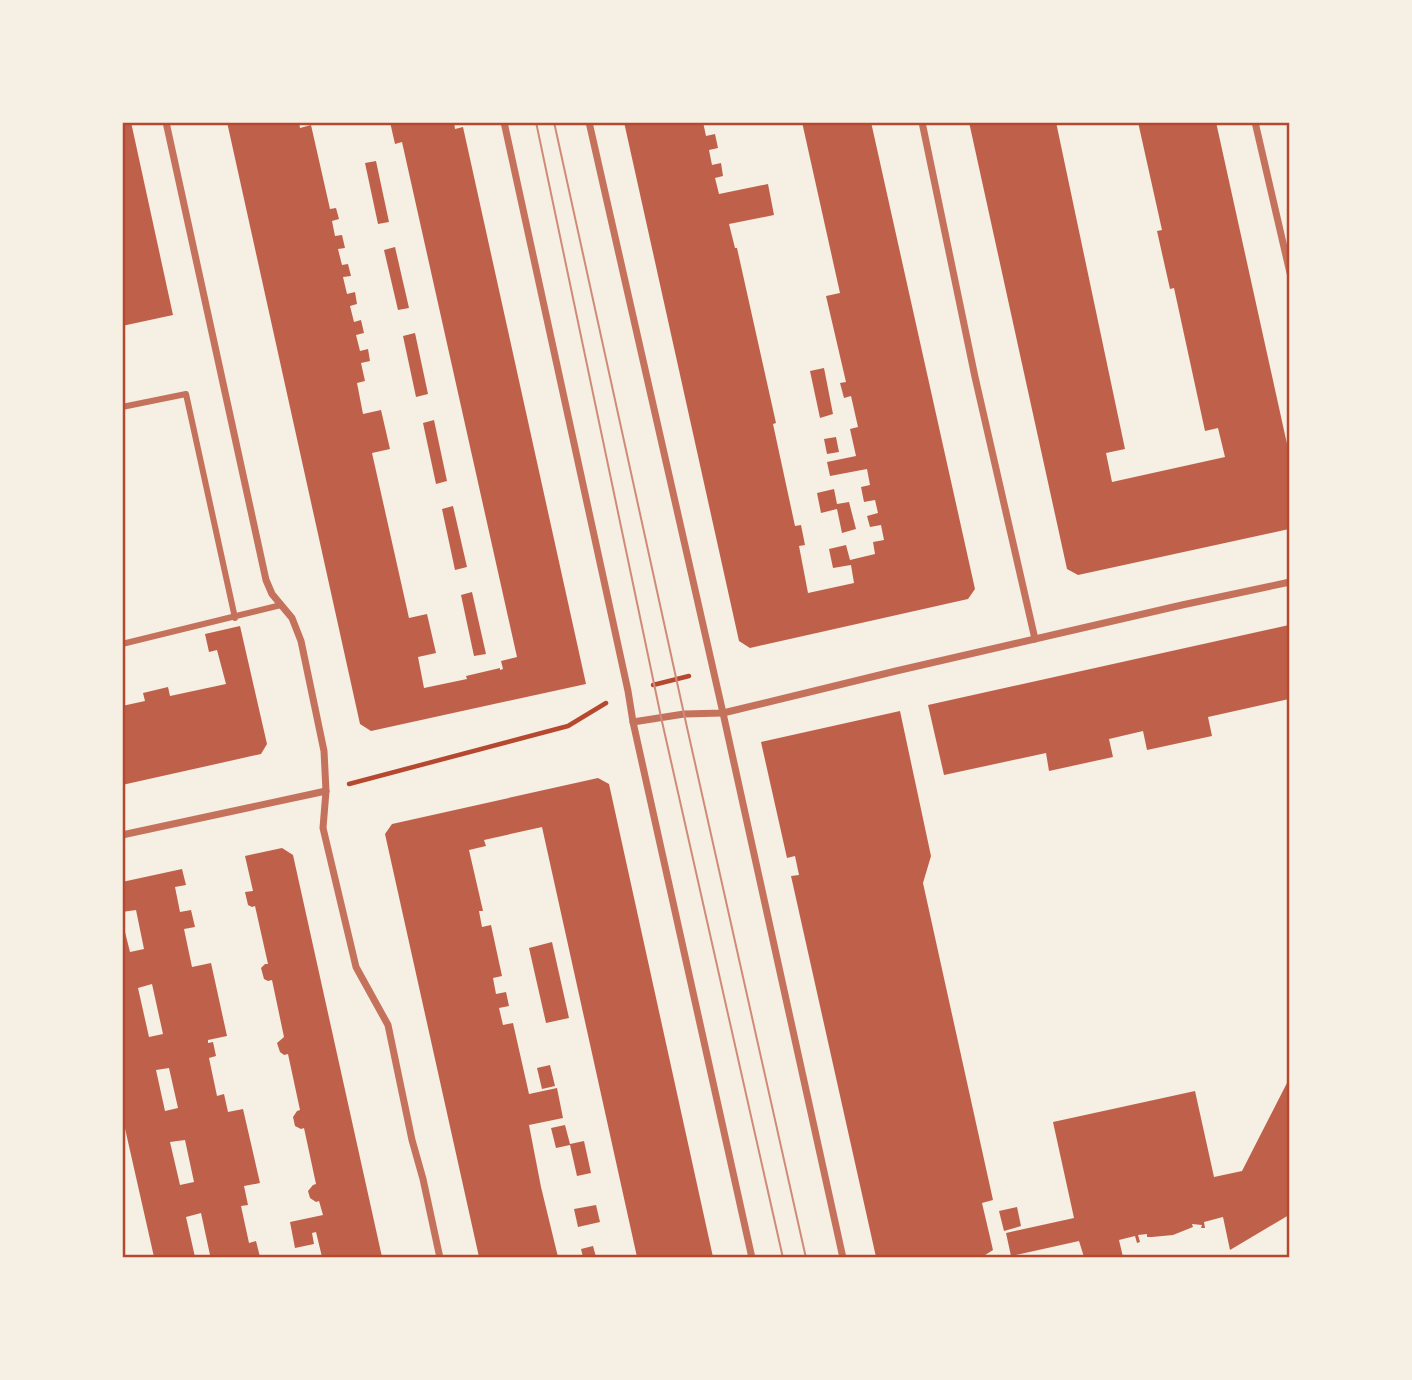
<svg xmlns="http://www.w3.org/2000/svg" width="1412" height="1380" viewBox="0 0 1412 1380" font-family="Manrope,sans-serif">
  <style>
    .building { fill: #bf614a; fill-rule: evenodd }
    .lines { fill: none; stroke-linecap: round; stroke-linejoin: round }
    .path { stroke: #b5482f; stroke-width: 4.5 }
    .pedestrian { stroke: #c5725c; stroke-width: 6 }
    .minor { stroke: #c5725c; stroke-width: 7 }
    .tram { stroke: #cf8b77; stroke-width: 2 }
    .neatline { fill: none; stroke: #b5482f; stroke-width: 2.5 }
  </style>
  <rect width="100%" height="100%" fill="#f6efe4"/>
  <g class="building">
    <path d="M122,122h9l42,193 -51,11z"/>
    <path d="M227,122h72l1,6 11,-3 19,84 6,-1 3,11 -7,2 3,15 7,-1 3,13 -7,1 4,16 6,-1 3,12 -8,1 4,17 8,-2 2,12 -7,2 4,16 7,-2 3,13 -8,2 4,16 8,-2 2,12 -9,2 4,18 -8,2 6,31 18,-4 9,39 -18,4 37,165 18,-4 9,39 -18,4 6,31 43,-9 -1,-3 34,-8v2l3,-1 -2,-8 16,-4 -115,-515 -7,2 -5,-22h64l1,7 8,-2 123,557 -215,47 -11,-7z"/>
    <path d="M624,122h79l3,14 9,-2 3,14 -9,2 3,15 9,-2 2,13 -8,2 4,16 49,-10 6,31 -45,9 6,24h2l39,175 -3,1 22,102 6,-1 4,20 -6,1 9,47 46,-10 -3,-18 -18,3 -4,-19 17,-4 4,15 25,-6 -2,-12 11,-2 -3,-15 -11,2 -3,-11 11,-3 -3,-13 -11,2 -3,-15 9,-2 -3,-16 -37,7 -3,-14 29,-6 -6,-27 8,-2 -7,-31 -7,2 -4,-15 6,-1 -20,-86 14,-3 -38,-171h69l104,467 -7,10 -218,49 -11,-7z"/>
    <path d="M969,122h87l69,327 -19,4 6,29 113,-25 -7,-29 -13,3 -31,-143 -4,1 -13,-58 5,-1 -24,-108h78l73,331v76l-211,46 -11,-6z"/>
    <path d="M376,161l13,61 -11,2 -13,-61z"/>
    <path d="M395,247l14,61 -11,2 -14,-60z"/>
    <path d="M415,333l13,61 -12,3 -13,-61z"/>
    <path d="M824,368l9,46 -13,4 -10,-47z"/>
    <path d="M434,420l13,61 -11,3 -13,-61z"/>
    <path d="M836,437l3,15 -12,2 -3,-15z"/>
    <path d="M834,489l3,15 12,-2 7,27 -14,4 -5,-24 -16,4 -4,-20z"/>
    <path d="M453,506l14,61 -12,3 -13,-61z"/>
    <path d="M472,592l14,62 -12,2 -13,-61z"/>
    <path d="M1289,625v74l-81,18 4,19 -65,14 -4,-19 -34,8 4,18 -64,14 -3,-18 -102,22 -16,-70z"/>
    <path d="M240,626l27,118 -6,10 -139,31v-79l23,-5 -2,-8 25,-6 2,9 56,-12 -9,-34 -8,2 -4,-18z"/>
    <path d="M900,711l31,145 -8,27 70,317 -11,3 11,47 -11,7h-106l-85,-381 8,-1 -4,-19 -8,2 -26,-116z"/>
    <path d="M598,778l11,6 104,473h-76l-95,-430 -58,13 2,6 -17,4 14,61h-4l3,16 9,-2 11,51 -9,2 3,16 10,-2 3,14 -10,2 4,17 10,-2 16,71 28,-6 6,30 -34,7 12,62 17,70h-79l-94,-423 7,-10z"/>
    <path d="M282,848l11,7 89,402h-60l-6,-25 -4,1 2,11 -19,4 -5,-26 33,-7 -4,-14 -3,1 -6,-4 -2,-7 5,-6 3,-1 -12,-56 -3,1 -6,-3 -2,-9 4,-6 3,-1 -12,-56 -4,1 -4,-3 -3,-9 7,-6 -12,-57 -4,1 -4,-2 -3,-11 4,-4h3l-13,-58 -3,1 -4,-2 -3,-13 8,-1 -8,-35z"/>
    <path d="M182,869l4,16 -11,2 5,25 11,-2 4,17 -11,2 8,38 19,-4 16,73 -19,4v3l5,-1 3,14 -7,2 8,38 7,-2 4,18 15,-3 17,74 -16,3 4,19 -7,1 8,37 7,-2 4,16h-56l6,-2 -9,-42 -15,4 9,40h-41l-32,-142v-195l8,32 14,-3 -8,-39 -14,2v-30zM152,984l11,50 -14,3 -11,-49zM169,1068l9,40 -13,3 -9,-41zM185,1140l9,42 -14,3 -10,-43z"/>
    <path d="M552,942l17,76 -23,5 -17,-75z"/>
    <path d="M550,1065l5,21 -13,3 -5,-21z"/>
    <path d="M1289,1079v136l-59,35 -7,-33 -19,5 1,6h-4l1,-3 -10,-1 1,3 -20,8 -21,2h-5v-3l-9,1 2,7 -3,1 -2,-7 -16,4 4,17h-39l-5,-16 -68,15 -5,-23 68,-15 -21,-96 142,-31 19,86 28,-6z"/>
    <path d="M565,1125l5,19 14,-3 7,32 -14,3 -7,-31 -14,3 -5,-20z"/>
    <path d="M596,1205l4,17 -22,5 -4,-18z"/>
    <path d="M1017,1207l4,19 -17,5 -5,-20z"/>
    <path d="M593,1246l3,11h-13l-2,-8z"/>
  </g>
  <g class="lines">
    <g class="path">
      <path d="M653,685l36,-9"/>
      <path d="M349,784l219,-58 38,-23"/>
    </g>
    <g class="pedestrian">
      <path d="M122,407l64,-13 49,224"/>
      <path d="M122,644l159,-39"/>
    </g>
    <g class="minor">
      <path d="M166,122l100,458 6,14 20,24 9,23 23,110 2,40 -3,37 33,139 32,58 24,115 11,39 17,79"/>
      <path d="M504,122l124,569 5,31 119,536"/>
      <path d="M589,122l134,591 120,545"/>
      <path d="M922,122l53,255 60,262"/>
      <path d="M1255,122l35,151"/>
      <path d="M633,722l51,-8 39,-1 173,-42 286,-66 108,-23"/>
      <path d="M122,835l204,-44"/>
    </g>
    <g class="tram">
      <path d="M536,122l125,595 122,541"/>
      <path d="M554,122l130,592 122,544"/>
    </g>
  </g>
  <rect width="1412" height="1380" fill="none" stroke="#f6efe4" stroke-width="248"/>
  <rect x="124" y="124" width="1164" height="1132" class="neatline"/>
</svg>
